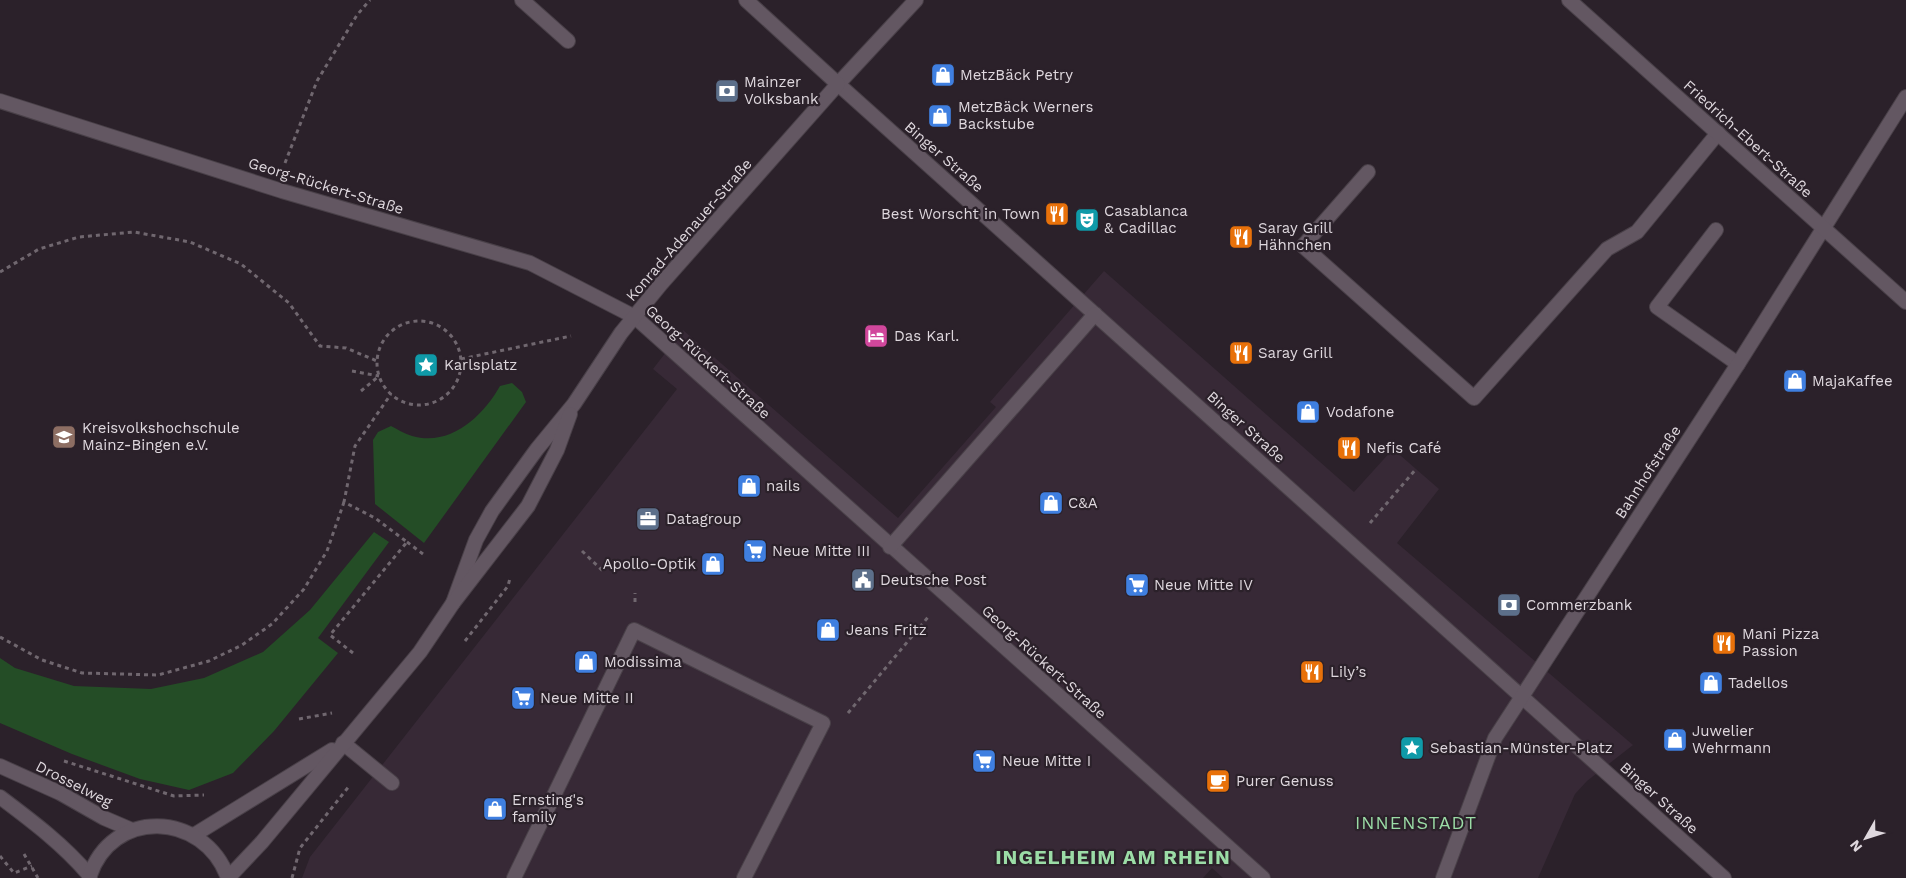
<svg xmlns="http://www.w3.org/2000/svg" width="1906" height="878" viewBox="0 0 1906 878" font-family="'Work Sans',sans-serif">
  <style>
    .built { fill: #372936 }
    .green { fill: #244d26 }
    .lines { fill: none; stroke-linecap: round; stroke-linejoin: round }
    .service-casing { stroke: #494048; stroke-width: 16 }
    .pedestrian-casing { stroke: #494048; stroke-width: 16 }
    .minor-casing { stroke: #494048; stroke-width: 16 }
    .tertiary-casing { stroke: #494048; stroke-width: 16 }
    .secondary-casing { stroke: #494048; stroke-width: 16 }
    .path { stroke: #70676f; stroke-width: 3; stroke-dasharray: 4 4; stroke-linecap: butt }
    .service { stroke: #635762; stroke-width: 14 }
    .pedestrian { stroke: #635762; stroke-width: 14 }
    .minor { stroke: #635762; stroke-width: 14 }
    .tertiary { stroke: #635762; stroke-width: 14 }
    .secondary { stroke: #635762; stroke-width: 14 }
    .labels { text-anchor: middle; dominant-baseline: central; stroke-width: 4.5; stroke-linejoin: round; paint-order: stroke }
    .poi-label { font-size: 15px; fill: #dfd8de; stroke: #2b212a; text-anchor: start }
    .street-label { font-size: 15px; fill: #dfd8de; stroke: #2b212a }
    .quarter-label { font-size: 18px; letter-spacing: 1px; fill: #9bdca6; stroke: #2b212a }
    .district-label { font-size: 20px; font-weight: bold; letter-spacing: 1px; fill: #9bdca6; stroke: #2b212a }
  </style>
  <rect width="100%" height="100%" fill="#2b212a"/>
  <path class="built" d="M1104,271l250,221 39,-43 46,40 -42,54 236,202 -46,36 -12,13 -37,84h-315l-11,-10 -9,10h-901l8,-21 367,-468 -24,-20 30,-39 215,188 98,-111 -6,-5z"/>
  <g class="green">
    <path d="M512,383l10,9 4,10 -102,141 -49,-39 -2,-64 5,-8 13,-6c6,3 14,8 21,10 39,11 71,-20 88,-50z"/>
    <path d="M374,532l15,10 -71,96 20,15 -64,78 -41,42 -44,17 -49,-11 -68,-25 -72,-31v-65l15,10 59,18 77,3 53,-11 59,-26 47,-42z"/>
  </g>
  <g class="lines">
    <defs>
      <g id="service">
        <path d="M522,0l46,41"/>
        <path d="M1368,172l-65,74 171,152 133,-149 30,-17 81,-99"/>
        <path d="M1716,230l-59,77 81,57"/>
        <path d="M343,743l49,40"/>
        <path d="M514,878l120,-248 189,93 -79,155"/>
      </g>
      <g id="pedestrian">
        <path d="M838,84l886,794"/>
        <path d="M635,317l628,561"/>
        <path d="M890,547l205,-233"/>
        <path d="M1443,878l52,-140 243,-374 168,-267"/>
      </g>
      <g id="minor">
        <path d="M1569,0l337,302"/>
        <path d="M0,101l282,90 248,72 105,54"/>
        <path d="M0,766l60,27 44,25 28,12"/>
        <path d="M0,797c32,24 64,48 90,79"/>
      </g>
      <path id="tertiary" d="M838,84l78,-84"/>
      <g id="secondary">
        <path d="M453,603l23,-63 16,-29 45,-62 37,-45 47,-71 40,-49 177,-200 -92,-84"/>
        <path d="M194,835l138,-85"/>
        <path d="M89,878c22,-71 115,-67 139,0"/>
        <path d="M228,878l34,-36 158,-190 33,-49 75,-97 29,-56 13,-36"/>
      </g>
    </defs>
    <use href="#service" class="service-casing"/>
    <use href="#pedestrian" class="pedestrian-casing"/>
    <use href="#minor" class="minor-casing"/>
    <use href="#tertiary" class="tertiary-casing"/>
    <use href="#secondary" class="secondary-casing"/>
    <g class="path">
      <path d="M285,163l32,-82 40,-66 13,-15"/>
      <path d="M0,272l39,-23 40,-12 55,-5 56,10 51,22 48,39 31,43 26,2 31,13"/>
      <circle cx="419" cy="363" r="42"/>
      <path d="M461,359l110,-23"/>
      <path d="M352,371l27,5"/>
      <path d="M361,391l18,-15"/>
      <path d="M1370,523l46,-54"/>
      <path d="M407,542l16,12"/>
      <path d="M582,551l23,22"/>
      <path d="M635,602v-9"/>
      <path d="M0,637l42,23 40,13 76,2 51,-14 33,-16 30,-21 32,-35 23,-38 17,-49"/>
      <path d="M465,641l43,-55 2,-8"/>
      <path d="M353,653l-23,-18 77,-93 -32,-24 -31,-16 11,-56 36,-52"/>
      <path d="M848,713l81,-97"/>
      <path d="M299,719l33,-6"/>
      <path d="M64,761l110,35 30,-1"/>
      <path d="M24,854l14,24"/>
      <path d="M0,856l14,17 18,-7"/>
      <path d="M292,878l8,-30 50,-63"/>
    </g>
    <use href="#service" class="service"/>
    <use href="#pedestrian" class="pedestrian"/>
    <use href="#minor" class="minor"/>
    <use href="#tertiary" class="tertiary"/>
    <use href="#secondary" class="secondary"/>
  </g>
  <defs>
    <symbol id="shop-square" viewBox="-11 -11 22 22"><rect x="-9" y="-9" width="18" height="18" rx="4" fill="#3f7fe0" stroke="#2b212a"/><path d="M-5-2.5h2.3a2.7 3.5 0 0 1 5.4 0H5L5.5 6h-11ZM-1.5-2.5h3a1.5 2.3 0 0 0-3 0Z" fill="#fff"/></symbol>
    <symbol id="bank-square" viewBox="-11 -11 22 22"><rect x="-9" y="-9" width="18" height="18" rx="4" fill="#5c6f8a" stroke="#2b212a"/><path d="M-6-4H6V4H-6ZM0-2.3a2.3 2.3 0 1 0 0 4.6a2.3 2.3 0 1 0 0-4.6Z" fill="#fff"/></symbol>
    <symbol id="restaurant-square" viewBox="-11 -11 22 22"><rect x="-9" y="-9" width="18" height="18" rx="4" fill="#e8710a" stroke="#2b212a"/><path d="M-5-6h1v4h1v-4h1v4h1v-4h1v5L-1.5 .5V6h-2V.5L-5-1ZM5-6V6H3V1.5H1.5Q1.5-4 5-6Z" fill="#fff"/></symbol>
    <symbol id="theatre-square" viewBox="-11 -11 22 22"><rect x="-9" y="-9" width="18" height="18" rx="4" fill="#0f9aa8" stroke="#2b212a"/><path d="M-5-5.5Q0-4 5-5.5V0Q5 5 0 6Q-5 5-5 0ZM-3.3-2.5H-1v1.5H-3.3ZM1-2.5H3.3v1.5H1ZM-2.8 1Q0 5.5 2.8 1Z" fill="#fff"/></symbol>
    <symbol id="hotel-square" viewBox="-11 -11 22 22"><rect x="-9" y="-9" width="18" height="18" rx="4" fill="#d1479c" stroke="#2b212a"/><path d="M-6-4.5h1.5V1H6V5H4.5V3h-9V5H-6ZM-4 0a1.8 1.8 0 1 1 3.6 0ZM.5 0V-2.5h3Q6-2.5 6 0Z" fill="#fff"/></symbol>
    <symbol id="sight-square" viewBox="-11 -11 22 22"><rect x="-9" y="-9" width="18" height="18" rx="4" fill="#0f9aa8" stroke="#2b212a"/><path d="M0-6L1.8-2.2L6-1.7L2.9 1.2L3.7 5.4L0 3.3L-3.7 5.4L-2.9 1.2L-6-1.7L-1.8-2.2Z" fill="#fff"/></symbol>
    <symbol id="university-square" viewBox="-11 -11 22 22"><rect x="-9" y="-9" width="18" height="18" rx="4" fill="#8d6e63" stroke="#2b212a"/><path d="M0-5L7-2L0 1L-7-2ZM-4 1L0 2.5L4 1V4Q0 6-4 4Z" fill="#fff"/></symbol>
    <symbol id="office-square" viewBox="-11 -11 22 22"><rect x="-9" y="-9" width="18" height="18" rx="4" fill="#5c6f8a" stroke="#2b212a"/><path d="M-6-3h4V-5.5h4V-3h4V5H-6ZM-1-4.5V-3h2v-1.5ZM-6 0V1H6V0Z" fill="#fff"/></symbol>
    <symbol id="supermarket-square" viewBox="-11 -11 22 22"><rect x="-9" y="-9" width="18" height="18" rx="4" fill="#3f7fe0" stroke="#2b212a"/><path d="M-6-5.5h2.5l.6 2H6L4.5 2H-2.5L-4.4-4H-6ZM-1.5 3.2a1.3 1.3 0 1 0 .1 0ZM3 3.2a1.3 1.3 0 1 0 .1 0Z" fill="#fff"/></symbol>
    <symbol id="civic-square" viewBox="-11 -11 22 22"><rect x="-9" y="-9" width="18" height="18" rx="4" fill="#5c6f8a" stroke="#2b212a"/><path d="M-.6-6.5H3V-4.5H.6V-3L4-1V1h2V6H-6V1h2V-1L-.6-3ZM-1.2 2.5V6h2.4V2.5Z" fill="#fff"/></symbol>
    <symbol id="cafe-square" viewBox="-11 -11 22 22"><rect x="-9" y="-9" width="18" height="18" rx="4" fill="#e8710a" stroke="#2b212a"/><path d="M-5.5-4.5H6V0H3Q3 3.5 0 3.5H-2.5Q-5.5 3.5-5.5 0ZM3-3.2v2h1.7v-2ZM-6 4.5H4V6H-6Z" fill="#fff"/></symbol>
  </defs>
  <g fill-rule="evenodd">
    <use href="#shop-square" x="929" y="61" width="28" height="28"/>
    <use href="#bank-square" x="713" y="77" width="28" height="28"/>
    <use href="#shop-square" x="926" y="102" width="28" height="28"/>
    <use href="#restaurant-square" x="1043" y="200" width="28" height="28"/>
    <use href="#theatre-square" x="1073" y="206" width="28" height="28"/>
    <use href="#restaurant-square" x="1227" y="223" width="28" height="28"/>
    <use href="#hotel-square" x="862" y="322" width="28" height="28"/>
    <use href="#restaurant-square" x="1227" y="339" width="28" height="28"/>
    <use href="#sight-square" x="412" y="351" width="28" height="28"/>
    <use href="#shop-square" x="1781" y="367" width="28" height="28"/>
    <use href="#shop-square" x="1294" y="398" width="28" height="28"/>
    <use href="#university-square" x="50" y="423" width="28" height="28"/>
    <use href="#restaurant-square" x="1335" y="434" width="28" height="28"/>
    <use href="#shop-square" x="735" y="472" width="28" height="28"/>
    <use href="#shop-square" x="1037" y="489" width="28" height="28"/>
    <use href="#office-square" x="634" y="505" width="28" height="28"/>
    <use href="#supermarket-square" x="741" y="537" width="28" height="28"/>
    <use href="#shop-square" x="699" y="550" width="28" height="28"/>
    <use href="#civic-square" x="849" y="566" width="28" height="28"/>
    <use href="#supermarket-square" x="1123" y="571" width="28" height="28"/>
    <use href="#bank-square" x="1495" y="591" width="28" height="28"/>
    <use href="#shop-square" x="814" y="616" width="28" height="28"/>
    <use href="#restaurant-square" x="1710" y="629" width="28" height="28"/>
    <use href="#shop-square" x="572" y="648" width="28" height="28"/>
    <use href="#restaurant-square" x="1298" y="658" width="28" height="28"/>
    <use href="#shop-square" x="1697" y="669" width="28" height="28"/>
    <use href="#supermarket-square" x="509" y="684" width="28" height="28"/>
    <use href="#shop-square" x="1661" y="726" width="28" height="28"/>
    <use href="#sight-square" x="1398" y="734" width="28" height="28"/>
    <use href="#supermarket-square" x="970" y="747" width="28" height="28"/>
    <use href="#cafe-square" x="1204" y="767" width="28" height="28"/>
    <use href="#shop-square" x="481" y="795" width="28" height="28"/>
  </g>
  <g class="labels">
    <g class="poi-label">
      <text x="960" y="75">MetzBäck Petry</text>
      <text x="744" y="82">Mainzer<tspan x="744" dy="17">Volksbank</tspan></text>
      <text x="958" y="107">MetzBäck Werners<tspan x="958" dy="17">Backstube</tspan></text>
      <text x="1104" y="211">Casablanca<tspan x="1104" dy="17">&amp; Cadillac</tspan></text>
      <text x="1040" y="214" text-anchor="end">Best Worscht in Town</text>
      <text x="1258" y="228">Saray Grill<tspan x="1258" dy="17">Hähnchen</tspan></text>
      <text x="894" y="336">Das Karl.</text>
      <text x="1258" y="353">Saray Grill</text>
      <text x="444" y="365">Karlsplatz</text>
      <text x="1812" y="381">MajaKaffee</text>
      <text x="1326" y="412">Vodafone</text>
      <text x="82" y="428">Kreisvolkshochschule<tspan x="82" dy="17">Mainz-Bingen e.V.</tspan></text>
      <text x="1366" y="448">Nefis Café</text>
      <text x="766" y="486">nails</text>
      <text x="1068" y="503">C&amp;A</text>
      <text x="666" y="519">Datagroup</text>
      <text x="772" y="551">Neue Mitte III</text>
      <text x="696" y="564" text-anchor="end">Apollo-Optik</text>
      <text x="880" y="580">Deutsche Post</text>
      <text x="1154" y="585">Neue Mitte IV</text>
      <text x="1526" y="605">Commerzbank</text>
      <text x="846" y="630">Jeans Fritz</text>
      <text x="1742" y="634">Mani Pizza<tspan x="1742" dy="17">Passion</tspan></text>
      <text x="604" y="662">Modissima</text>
      <text x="1330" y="672">Lily’s</text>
      <text x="1728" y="683">Tadellos</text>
      <text x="540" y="698">Neue Mitte II</text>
      <text x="1692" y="731">Juwelier<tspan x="1692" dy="17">Wehrmann</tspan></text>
      <text x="1430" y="748">Sebastian-Münster-Platz</text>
      <text x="1002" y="761">Neue Mitte I</text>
      <text x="1236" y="781">Purer Genuss</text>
      <text x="512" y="800">Ernsting's<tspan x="512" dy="17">family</tspan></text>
    </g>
    <g class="street-label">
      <text transform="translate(1748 139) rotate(42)">Friedrich-Ebert-Straße</text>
      <text transform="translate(944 157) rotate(41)">Binger Straße</text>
      <text transform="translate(326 186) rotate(17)">Georg-Rückert-Straße</text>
      <text transform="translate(689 230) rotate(-49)">Konrad-Adenauer-Straße</text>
      <text transform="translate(708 362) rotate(42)">Georg-Rückert-Straße</text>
      <text transform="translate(1246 427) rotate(42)">Binger Straße</text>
      <text transform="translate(1648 472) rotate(-57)">Bahnhofstraße</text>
      <text transform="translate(1044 662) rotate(42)">Georg-Rückert-Straße</text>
      <text transform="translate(74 784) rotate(27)">Drosselweg</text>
      <text transform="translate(1659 798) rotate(42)">Binger Straße</text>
    </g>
    <g class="quarter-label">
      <text x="1416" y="822">INNENSTADT</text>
    </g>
    <g class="district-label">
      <text x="1113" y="857">INGELHEIM AM RHEIN</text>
    </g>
  </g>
  <g transform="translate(1866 838) rotate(231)" stroke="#2b212a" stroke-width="4" paint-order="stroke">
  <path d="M0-4L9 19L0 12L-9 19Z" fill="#dfd8de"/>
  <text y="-8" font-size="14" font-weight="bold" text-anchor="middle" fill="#dfd8de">N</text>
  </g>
</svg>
